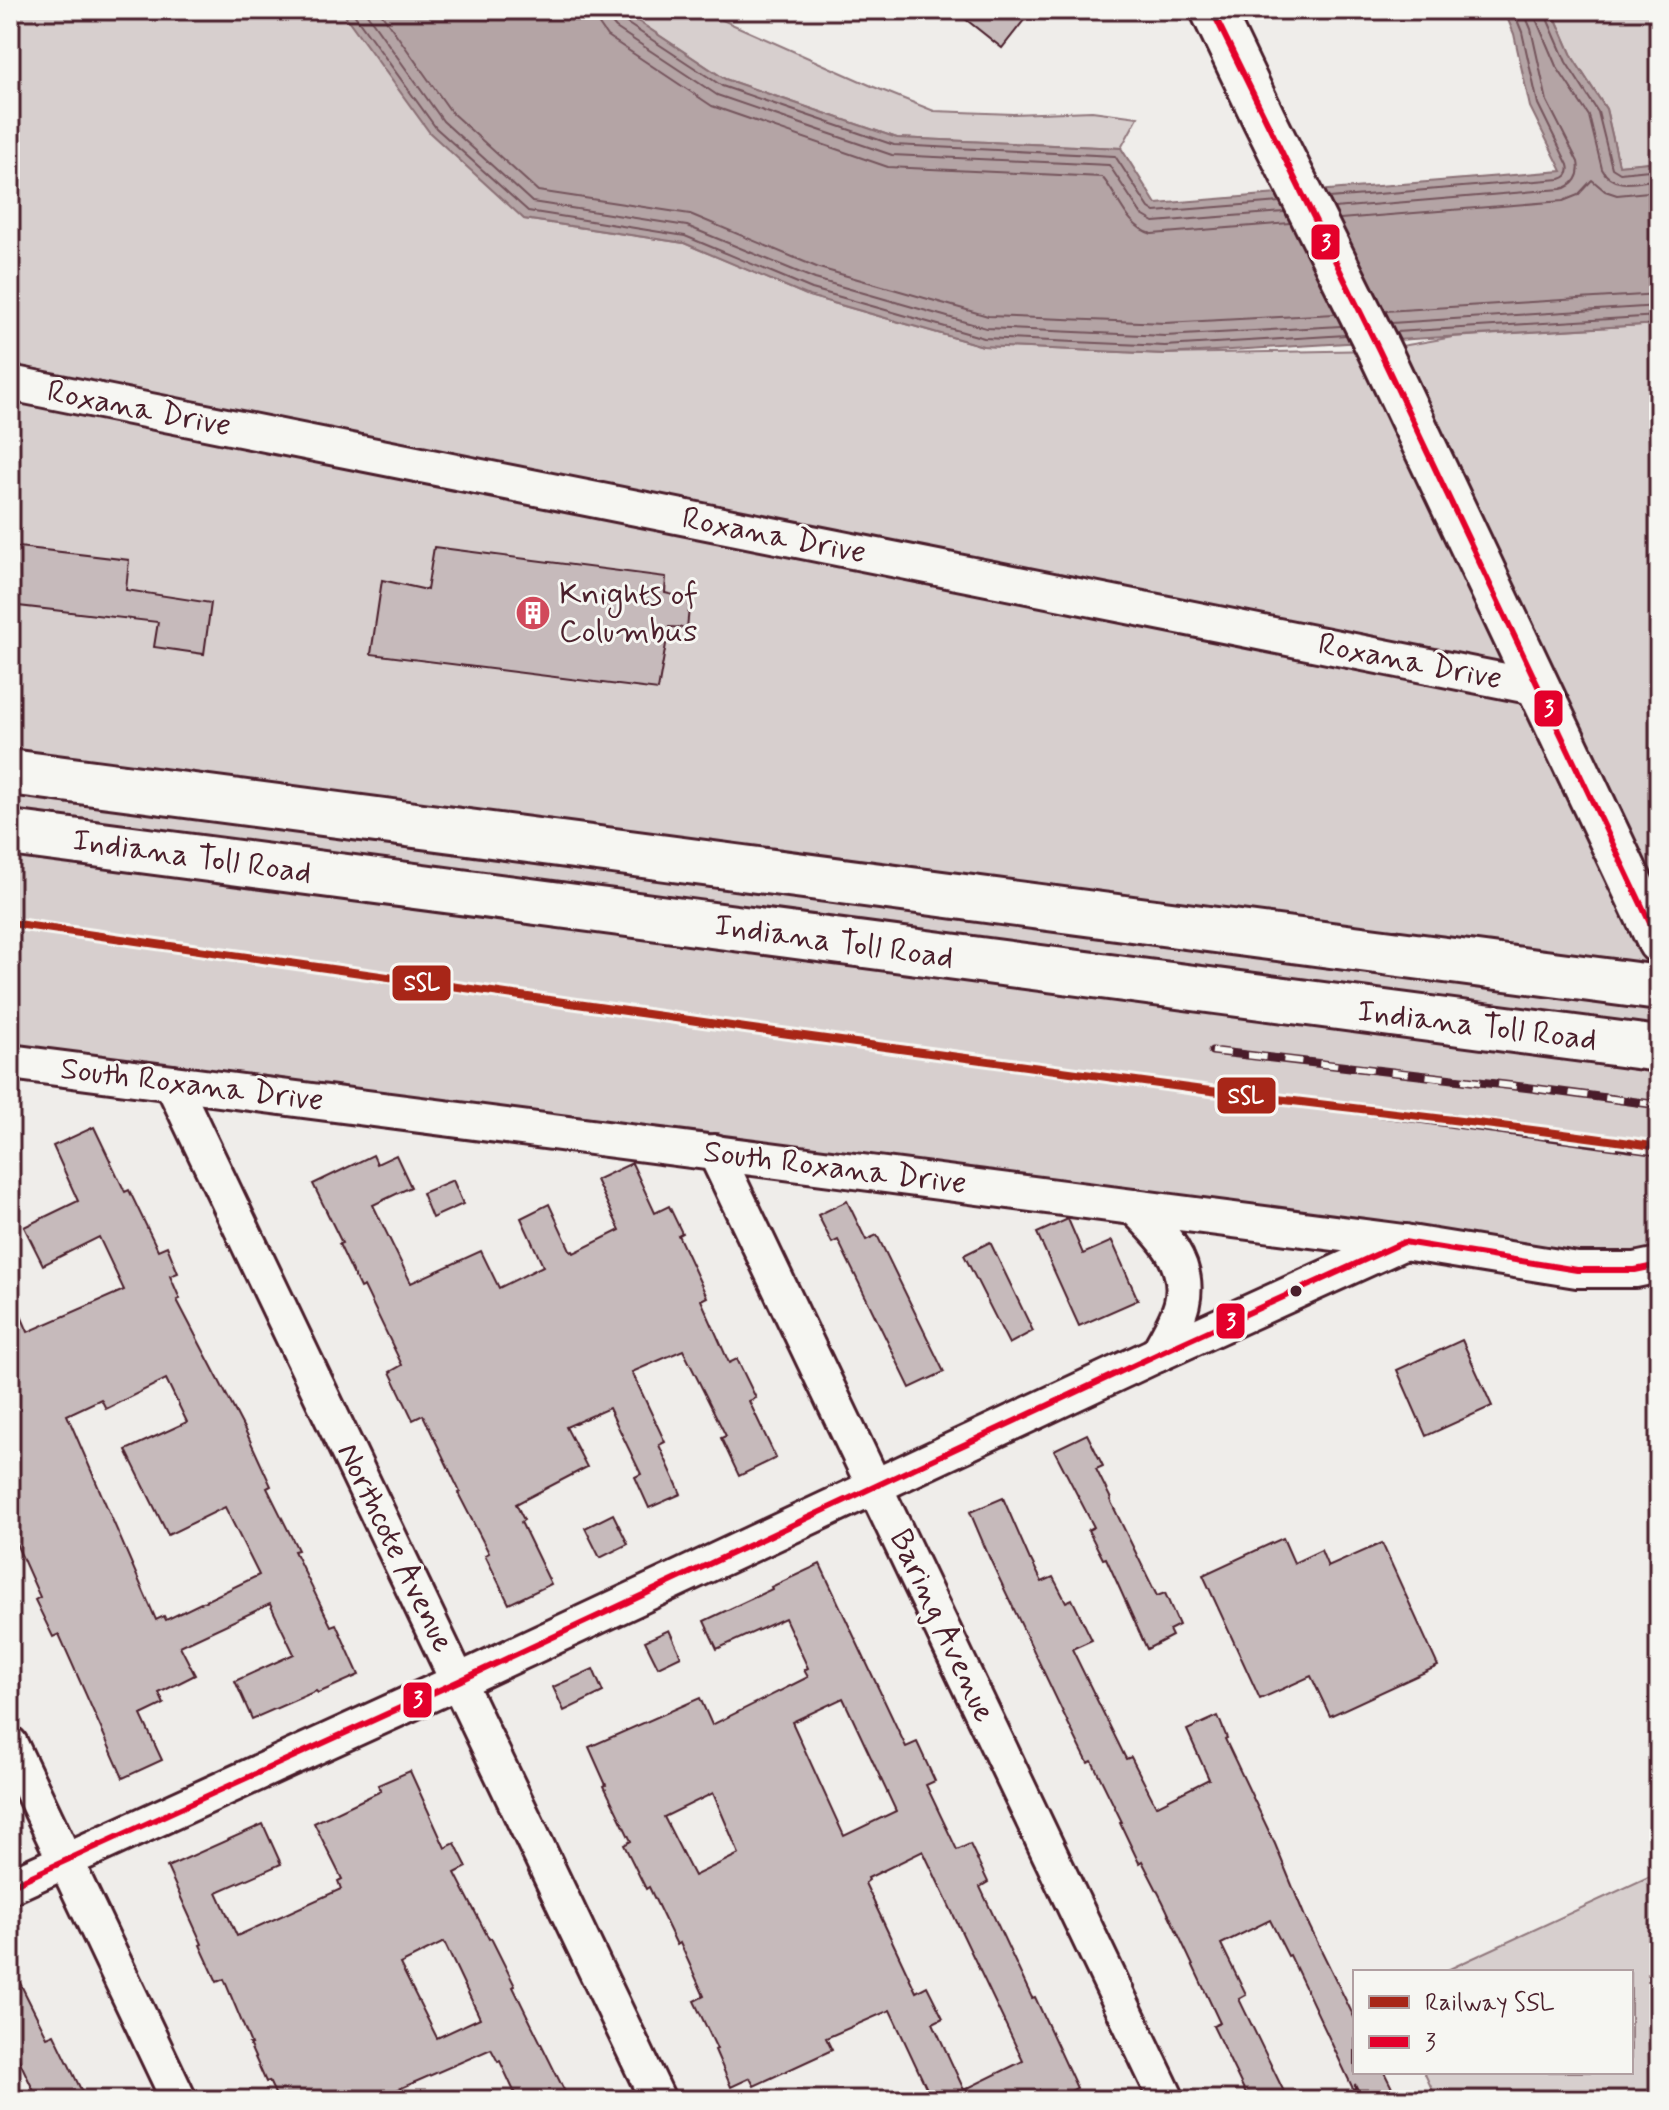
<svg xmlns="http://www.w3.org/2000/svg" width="1669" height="2110" viewBox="0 0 1669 2110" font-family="Mynerve,sans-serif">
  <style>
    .green { fill: #d7cfce; stroke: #90777c; stroke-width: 2 }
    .water { fill: #b4a4a5; stroke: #8a6f74; stroke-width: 2 }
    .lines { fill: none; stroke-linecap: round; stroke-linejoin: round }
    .shore { stroke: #74545c; stroke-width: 2 }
    .building { fill: #c6babb; stroke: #4a1f2b; stroke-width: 2; fill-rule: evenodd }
    .minor-casing { stroke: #4a1f2b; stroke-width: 40 }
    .major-casing { stroke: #4a1f2b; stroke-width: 48 }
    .highway-casing { stroke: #4a1f2b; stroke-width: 50 }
    .minor { stroke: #f6f6f2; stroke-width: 34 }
    .major { stroke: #f6f6f2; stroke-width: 42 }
    .highway { stroke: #f6f6f2; stroke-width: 44 }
    .rail-casing { stroke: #4a1f2b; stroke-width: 9 }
    .rail { stroke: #f6f6f2; stroke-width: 6; stroke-dasharray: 18; stroke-linecap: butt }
    .bus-1-casing { stroke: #f6f6f2; stroke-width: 12 }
    .bus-1 { stroke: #e4002b; stroke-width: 6 }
    .rail-1-casing { stroke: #f6f6f2; stroke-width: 14 }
    .rail-1 { stroke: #a82618; stroke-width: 8 }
    .bus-dot { fill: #4a1f2b; stroke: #f6f6f2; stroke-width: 3 }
    .labels { text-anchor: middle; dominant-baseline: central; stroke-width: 6; stroke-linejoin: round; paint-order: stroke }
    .street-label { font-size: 32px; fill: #4a1f2b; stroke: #f6f6f2 }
    .poi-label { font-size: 32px; fill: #4a1f2b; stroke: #f6f6f2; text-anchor: start }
    .line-badge { stroke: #f6f6f2; stroke-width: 3 }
    .badge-label { font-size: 22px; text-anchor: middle; font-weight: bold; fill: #fff }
  </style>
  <rect width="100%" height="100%" fill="#efedea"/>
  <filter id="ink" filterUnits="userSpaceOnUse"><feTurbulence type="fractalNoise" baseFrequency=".0125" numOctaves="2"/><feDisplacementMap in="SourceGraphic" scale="16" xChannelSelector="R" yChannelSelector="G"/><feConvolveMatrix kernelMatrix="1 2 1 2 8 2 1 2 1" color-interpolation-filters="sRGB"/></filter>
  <g filter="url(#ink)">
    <g class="green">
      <path d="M10,10h331l16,21 167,188 160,24 125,53 174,50 182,8 214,-4 74,-13 206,-13v941l-1649,-203z"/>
      <path d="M621,10h79l174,77 60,24 79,3 79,-3 46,6 -17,31 -224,-10 -172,-59z"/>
      <path d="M1552,10h107v151l-40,4 -13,-56 -33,-51z"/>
      <path d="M1659,1872v228h-222l-13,-28h207v-100h-188z"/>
    </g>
    <path class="water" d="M341,10h280l104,69 172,59 224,10 35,56 406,-33 -32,-64 -16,-73 -10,-24h48l21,48 33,51 13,56 40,-4v163l-494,30 -182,-8 -174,-50 -125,-53 -160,-24 -94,-86z"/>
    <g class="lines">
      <g class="shore">
        <path d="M351,10l85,118 92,83 157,25 127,53 172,49 181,8 181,-11"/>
        <path d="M364,10l79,111 89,81 155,24 128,53 171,49 179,8 176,-10"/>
        <path d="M379,10l73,103 86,78 152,23 129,54 169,48 177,7 170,-9"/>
        <path d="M596,10l2,13 9,13 105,70 176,61 214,10c17,19 23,49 50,57l138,-11"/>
        <path d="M608,10l2,11 6,7 101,67 175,60 217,10 33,50 12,7 130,-10"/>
        <path d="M618,10l1,5 3,5 100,66 172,59 221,11 34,52 6,4 125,-10"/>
        <path d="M1535,10l1,9 20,47 33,50 13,53c11,22 37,12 57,10"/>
        <path d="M1545,10l1,6 20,46 32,50 14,56 8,5 39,-4"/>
        <path d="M1329,198l231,-19c7,-2 10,-7 8,-14l-30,-61 -16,-72 -9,-22"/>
        <path d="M1334,208l227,-19c13,-3 20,-13 17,-27l-31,-61 -16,-72 -8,-19"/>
        <path d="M1340,219l223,-18 15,-6 14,-15 13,11 12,4 42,-4"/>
        <path d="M1385,311l274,-17"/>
        <path d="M1391,323l268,-17"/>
        <path d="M1396,332l263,-16"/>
      </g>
    </g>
    <g class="building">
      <path d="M954,10h78l-30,38z"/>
      <path d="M10,546l119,14 -3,30 85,13 -7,51 -50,-7 4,-25 -148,-17z"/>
      <path d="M434,547l232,30 -1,16 25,6 -3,29 -18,-1 -11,63 -287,-36 11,-74 45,10z"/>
      <path d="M94,1127l31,65 4,-2 29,60 9,-4 11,27 -8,3 10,23 -3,1 71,136 23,50 -4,2 31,62 -4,1 37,75 5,-2 23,51 -41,18 -2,-2 -64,28 -17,-38 59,-27 -24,-50 -90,42 15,29 -36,18 5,11 -23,11 21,45 -39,18 -64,-144 -6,3 -18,-37 5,-3 -30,-67v-240l18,42 96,-42 -25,-53 -56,28 -19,-38 54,-26 -25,-55zM166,1379l21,43 -61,28 42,85 57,-28 34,68 -93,45 -2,-4 -8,4 -89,-205 34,-16 5,10z"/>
      <path d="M373,1155l4,9 19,-9 15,32 -38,18 38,78 70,-32 18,37 44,-22 -22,-48 28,-14 22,48 2,-1 1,2 46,-23 -24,-50 36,-17 23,50 14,-7 13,27 -4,2 29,62 -6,3 28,63 8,-4 19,39 -7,3 27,57 -37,18 -18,-38 5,-2 -43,-86 -51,22 33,70 -6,3 22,49 -32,14 -14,-31 6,-3 -32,-66 -43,19 21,40 -71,37 8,16 -3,2 30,62 -42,20 -24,-49 4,-2 -31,-60 2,-1 -37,-77 -10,5 -23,-48 12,-7 -38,-79 -4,2 -21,-44 3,-1 -29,-59z"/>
      <path d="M453,1180l10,24 -31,14 -10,-25z"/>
      <path d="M847,1201l19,39 11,-5 67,137 -34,16 -72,-148 -6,3 -14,-28z"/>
      <path d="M1068,1219l15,35 29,-13 26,59 -59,26 -42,-93z"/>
      <path d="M990,1242l43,89 -24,13 -45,-89z"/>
      <path d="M1462,1340l30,66 -66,30 -29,-66z"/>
      <path d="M1087,1434l16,32 -7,3 15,30 -1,1 47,96 8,-3 14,32 -10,5 3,6 -25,13 -41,-91 -3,1 -15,-29 6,-3 -40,-77z"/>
      <path d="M1003,1498l27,62h1l11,22 11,-5 13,25 6,-3 20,41 -20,9 54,110 5,-2 25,49 53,-27 -22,-49 31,-14 9,22 -2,1 50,105 30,73 50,102v53h29l10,20 -16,8h-15l-8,-16v9l-65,-138 -2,1 -18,-36 -49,24 25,51 -7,4 49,101h-39l-36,-74 7,-3 -57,-121 -21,-41 -3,2 -19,-40 2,-1 -30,-61 -4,2 -19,-38 -79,-166 -20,-47z"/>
      <path d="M613,1514l15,30 -28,14 -15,-30z"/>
      <path d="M1283,1538l11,25 27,-13 7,17 54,-24 56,123 -108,50 -19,-40 -51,23 -57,-124z"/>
      <path d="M820,1564l86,183 11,-5 18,39 -9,4 31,65 13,-6 18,38 -8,5 52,111 3,-1 42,91 -25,12h-120l-42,-90 -64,28 6,12 -78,36 -4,-8 -19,9 -16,-37 2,-1 -23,-48 10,-5 -24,-53 -3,2 -28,-58 -3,2 -22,-44 7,-4 -27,-55 2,-1 -17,-38 111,-49 12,27 96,-48 -4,-7 4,-2 -23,-50 -68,31 -13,-28 68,-32 -1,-2zM843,1698l53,113 -52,25 -52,-114zM713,1793l26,61 -45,22 -30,-59zM923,1851l100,210 -59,29 -31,-67 10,-5 -16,-32 -11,6 -51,-109 4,-3 -1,-2z"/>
      <path d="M669,1630l12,26 -23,11 -13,-26z"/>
      <path d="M593,1669l10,23 -39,19 -11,-24z"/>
      <path d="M410,1771l35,77 10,-5 12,24 -12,6 34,66 2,-1 24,48 -2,1 56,113h-51l-18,-39 -2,1 -7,-13 -99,43 4,8h-118l-9,-19 -3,1 -17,-38h2l-27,-65 -7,3 -17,-37 2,-1 -35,-77 96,-43 18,40 -64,28 20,44 104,-47 -3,-8 4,-2 -28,-56 67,-32 -3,-6zM444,1942l36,76 -43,20 -37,-74z"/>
      <path d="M10,1963l37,74 7,-3 32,66h-48l-28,-59z"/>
    </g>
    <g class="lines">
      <defs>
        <g id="minor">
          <path d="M10,383l1529,305"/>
          <path d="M10,1062l1394,180 173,28h58l24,-5"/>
          <path d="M172,1083l486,1017"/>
          <path d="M715,1152l452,948"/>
          <path d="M1134,1207c27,26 57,55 48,96 -4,18 -16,35 -24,51"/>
          <path d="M10,1744l169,356"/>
          <path d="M10,1886l449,-205 699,-327 246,-112"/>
        </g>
        <path id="major" d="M1212,10l52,109 115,231 280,592"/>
        <g id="highway">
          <path d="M10,772l1649,216"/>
          <path d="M10,833l1649,216"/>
        </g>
      </defs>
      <use href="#minor" class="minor-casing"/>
      <use href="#major" class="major-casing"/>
      <use href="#highway" class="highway-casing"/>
      <use href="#minor" class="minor"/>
      <use href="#major" class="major"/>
      <use href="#highway" class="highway"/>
      <defs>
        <g id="rail">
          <path d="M1212,1051l319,37 128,17"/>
          <path d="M1206,1090l453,62"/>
        </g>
      </defs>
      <use href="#rail" class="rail-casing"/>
      <use href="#rail" class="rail"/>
      <defs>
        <g id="bus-1">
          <path d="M1212,10l167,340 280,592"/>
          <path d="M10,1886l449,-205 699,-327 246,-112 173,28h58l24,-5"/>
        </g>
      </defs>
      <use href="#bus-1" class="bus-1-casing"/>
      <use href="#bus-1" class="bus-1"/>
      <defs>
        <path id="rail-1" d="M10,923c397,59 795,114 1193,167 152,19 304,35 456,57"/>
      </defs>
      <use href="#rail-1" class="rail-1-casing"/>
      <use href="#rail-1" class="rail-1"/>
    </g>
  </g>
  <defs>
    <symbol id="building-disc" viewBox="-11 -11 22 22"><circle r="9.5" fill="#d1495b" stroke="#f6f6f2"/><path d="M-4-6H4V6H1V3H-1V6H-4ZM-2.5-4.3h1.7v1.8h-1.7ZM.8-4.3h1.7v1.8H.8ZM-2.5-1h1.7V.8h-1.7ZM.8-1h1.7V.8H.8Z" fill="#fff"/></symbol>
  </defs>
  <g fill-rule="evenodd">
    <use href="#building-disc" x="513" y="593" width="40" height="40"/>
  </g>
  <circle class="bus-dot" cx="1296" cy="1291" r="7"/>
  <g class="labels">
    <g class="street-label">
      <text transform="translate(139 409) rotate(11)">Roxana Drive</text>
      <text transform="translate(774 536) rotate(11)">Roxana Drive</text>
      <text transform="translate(1410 662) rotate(11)">Roxana Drive</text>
      <text transform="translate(192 857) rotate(8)">Indiana Toll Road</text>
      <text transform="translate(834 942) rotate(8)">Indiana Toll Road</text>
      <text transform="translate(1477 1026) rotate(7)">Indiana Toll Road</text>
      <text transform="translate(192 1085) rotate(7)">South Roxana Drive</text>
      <text transform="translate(835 1168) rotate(7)">South Roxana Drive</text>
      <text transform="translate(395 1548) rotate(64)">Northcote Avenue</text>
      <text transform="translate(942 1626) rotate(65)">Baring Avenue</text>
    </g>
    <g class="poi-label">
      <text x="559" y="595">Knights of<tspan x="559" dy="37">Columbus</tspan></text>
    </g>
  </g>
  <g class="line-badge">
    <rect x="1310" y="223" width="31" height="38" rx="8" fill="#e4002b"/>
    <rect x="1533" y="689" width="31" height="39" rx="8" fill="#e4002b"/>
    <rect x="391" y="964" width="61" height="38" rx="8" fill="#a82618"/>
    <rect x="1216" y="1076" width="61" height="39" rx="8" fill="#a82618"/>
    <rect x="1215" y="1302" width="31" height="38" rx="8" fill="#e4002b"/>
    <rect x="402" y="1681" width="31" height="38" rx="8" fill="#e4002b"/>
  </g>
  <g class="badge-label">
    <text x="1326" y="250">3</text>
    <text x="1549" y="716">3</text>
    <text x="422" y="990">SSL</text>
    <text x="1246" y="1103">SSL</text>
    <text x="1231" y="1329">3</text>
    <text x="418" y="1707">3</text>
  </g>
  <rect width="1669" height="2110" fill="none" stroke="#f6f6f2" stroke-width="40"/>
  <rect x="20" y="20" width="1629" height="2070" fill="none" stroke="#4a1f2b" stroke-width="3" filter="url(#ink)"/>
  <rect x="1353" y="1970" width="280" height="104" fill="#f6f6f2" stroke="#b1a0a2" stroke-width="2"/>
  <rect x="1369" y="1996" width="40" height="12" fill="#a82618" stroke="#b1a0a2" stroke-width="2"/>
  <text x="1425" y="2010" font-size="24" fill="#4a1f2b">Railway SSL</text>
  <rect x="1369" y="2036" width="40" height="12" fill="#e4002b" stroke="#b1a0a2" stroke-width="2"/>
  <text x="1425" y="2050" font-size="24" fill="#4a1f2b">3</text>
</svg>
